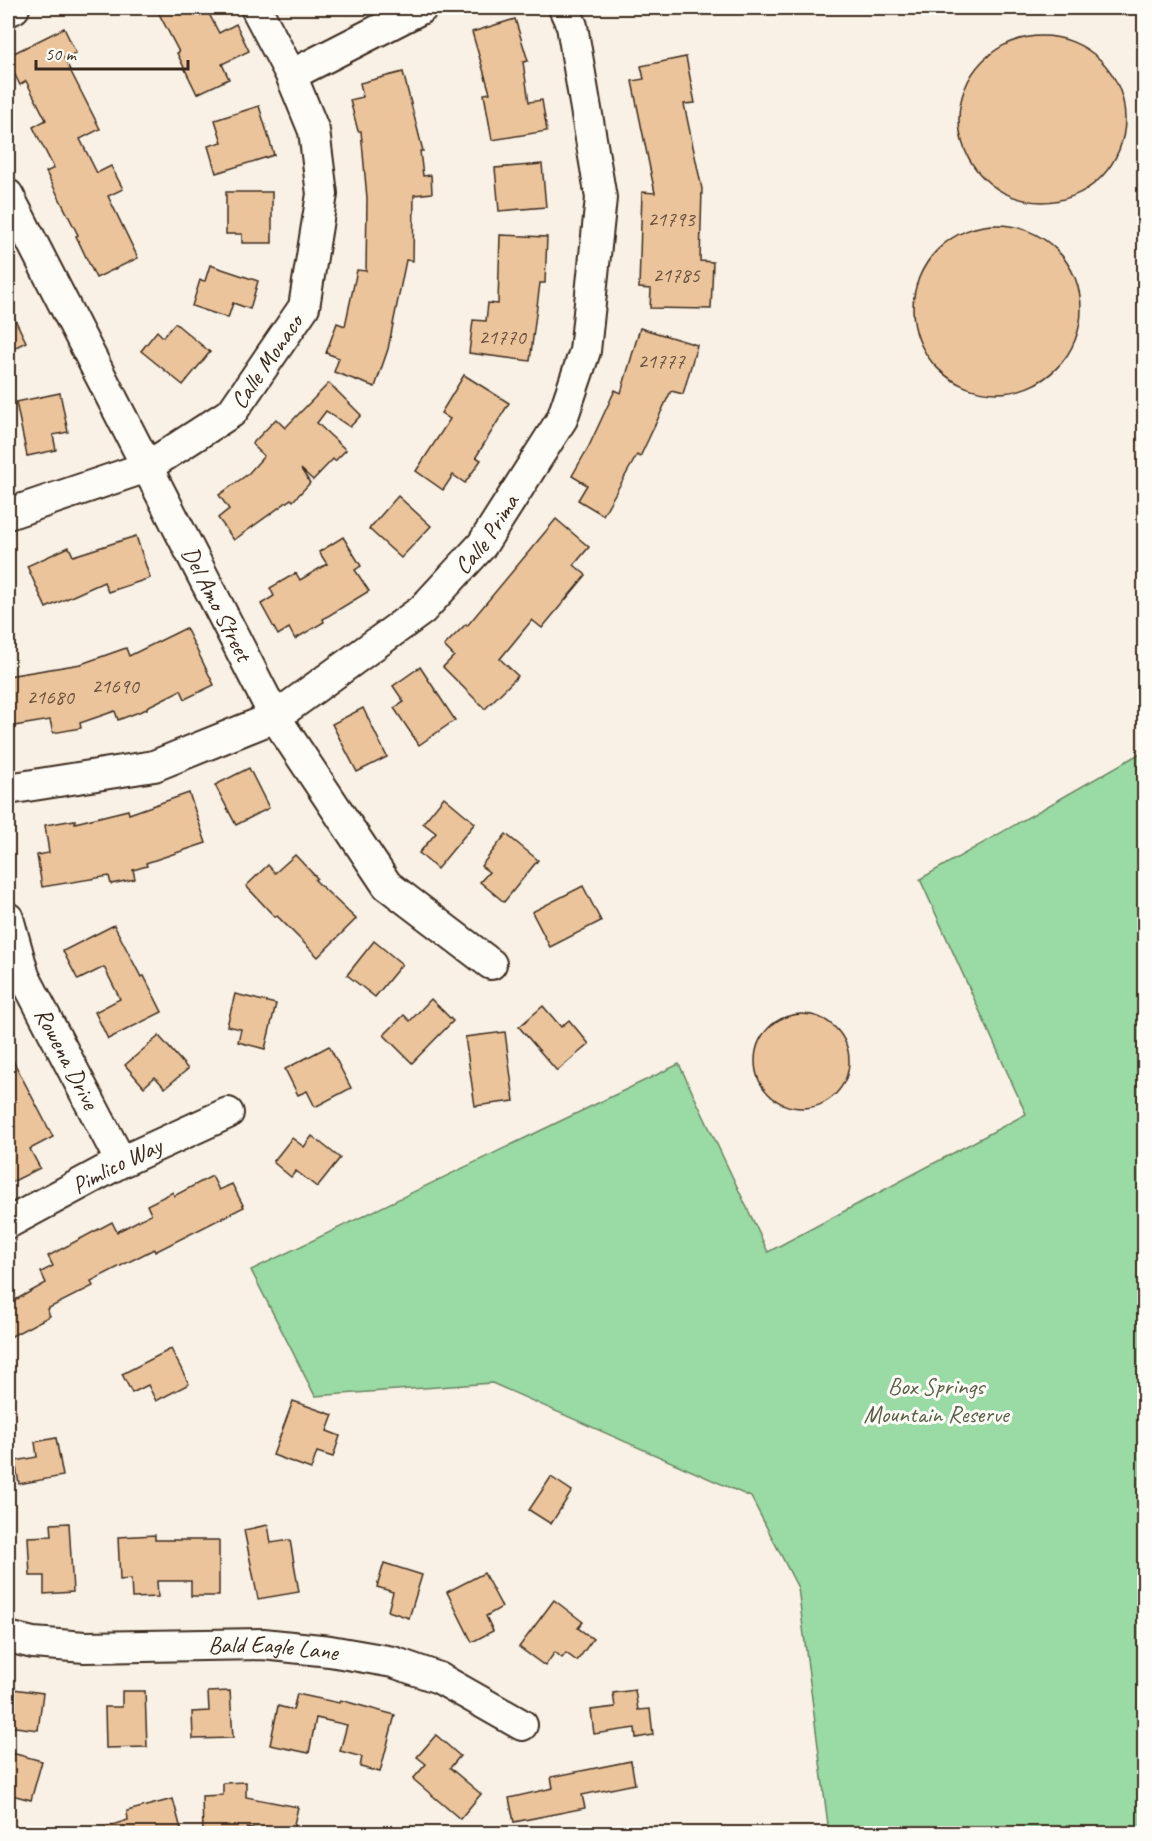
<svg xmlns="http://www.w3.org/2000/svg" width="1152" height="1841" viewBox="0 0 1152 1841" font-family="Caveat,sans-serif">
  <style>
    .green { fill: #9adaa4; stroke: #6a8261; stroke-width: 1.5 }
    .building { fill: #ebc49b; stroke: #3b2a1e; stroke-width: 1.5 }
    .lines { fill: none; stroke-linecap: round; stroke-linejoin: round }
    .minor-casing { stroke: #3b2a1e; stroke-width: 34 }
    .minor { stroke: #fdfcf7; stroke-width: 30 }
    .labels { text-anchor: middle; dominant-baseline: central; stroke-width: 6; stroke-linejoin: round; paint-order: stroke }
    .number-label { font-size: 21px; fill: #67503d }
    .street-label { font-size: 24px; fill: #3b2a1e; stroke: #fdfcf7 }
    .park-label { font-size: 24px; fill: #585f46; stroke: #fdfcf7 }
  </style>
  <rect width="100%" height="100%" fill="#f9f1e5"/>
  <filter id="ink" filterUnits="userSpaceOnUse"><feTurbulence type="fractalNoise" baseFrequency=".0167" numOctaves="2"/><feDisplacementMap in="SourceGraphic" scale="12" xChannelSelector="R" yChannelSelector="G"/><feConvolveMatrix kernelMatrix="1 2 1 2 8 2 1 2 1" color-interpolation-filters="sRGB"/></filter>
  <g filter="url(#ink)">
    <path class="green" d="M1144,751v1082h-315l-31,-245 -47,-91 -259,-114 -177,13 -64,-126 428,-206 89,188 258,-138 -106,-235z"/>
    <g class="building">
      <path d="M156,8h50l13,25 17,-9 13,27 -27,13 7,15 -32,15 -20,-41 2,-1z"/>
      <path d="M515,19l13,42 -5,1 6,40 13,-2 5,31 -55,9 -8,-46 6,-1 -18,-61z"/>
      <path d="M64,28l12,25 -12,5 36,71 -20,10 17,34 14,-7 12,23 -15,7 30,62 -42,20 -20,-42 2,-1 -32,-63 8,-4 -21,-41 13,-7 -20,-39 -6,4 -12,-24v-5z"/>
      <circle cx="1042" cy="119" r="83"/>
      <path d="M686,57l9,46 -11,1 18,85 -2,72 13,1 -2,47 -61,-1 1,-19 -12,-1 3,-96 13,1 -23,-112 12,-2 -3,-13z"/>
      <path d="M403,72l20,79h-3l3,25 8,-1 1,18 -18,2 -1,66 -7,-1 -18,89 -13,38 -41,-15 5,-14 -13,-5 11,-30 8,3 12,-56 9,1 1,-73 -6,-67h-3l-8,-31 13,-3 -3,-14z"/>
      <path d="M259,106l15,49 -58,18 -8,-27 14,-4 -7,-22z"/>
      <path d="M542,164l4,43 -47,4 -4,-43z"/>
      <path d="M226,192h46v51h-30v-9h-16z"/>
      <circle cx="997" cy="309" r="84"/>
      <path d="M500,235l47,2 -2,46h-5l-10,78 -61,-8 4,-33 13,1 2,-18 10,1z"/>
      <path d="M210,265l48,16 -8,28 -17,-6 -5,15 -36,-12 8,-26 5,1z"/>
      <path d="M8,305l18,37 -18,9z"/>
      <path d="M175,323l35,29 -27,33 -42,-34 16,-20 6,6z"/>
      <path d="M640,328l57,17 -14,49 -12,-3 -31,66 -3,-2 -34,60 -25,-15 9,-15 -15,-9 17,-30 26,-56 6,3z"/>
      <path d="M464,375l45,28 -33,54 5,3 -16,23 -12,-8 -10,15 -27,-19 34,-52 -9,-6z"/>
      <path d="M329,383l32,32 -11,12 -24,-16 -9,12 29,27 -11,11 -2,-2 -20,21 -12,-11 9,14 -17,18 -2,-2 -57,41 -16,-22 11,-9 -10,-14 29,-21 16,-18 -12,-12 24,-25 9,9z"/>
      <path d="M60,393l8,39 -15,3 3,15 -29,6 -11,-54z"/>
      <path d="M398,496l33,30 -30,32 -32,-29z"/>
      <path d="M556,519l33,28 -15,18 12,10 -44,53 -10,-8 -32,39 18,17 -33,33 -42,-42 11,-11 -10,-10 22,-22 1,2z"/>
      <path d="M136,536l14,42 -42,14 -4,-10 -58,26 -19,-42 42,-19 4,9z"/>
      <path d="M343,537l18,29 -6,4 14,21 -46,28 1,3 -29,17 -6,-11 -11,7 -17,-31 13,-8 -4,-8 26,-15 4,7 27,-16 -8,-12z"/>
      <path d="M186,628l28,57 -29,14 -4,-9 -34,17v2l-29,11 -3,-9 -35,12 1,5 -28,5 -3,-13 -42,7v-51l73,-12 45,-16 3,8z"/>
      <path d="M420,667l35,53 -36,25 -25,-37 10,-6 -11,-16z"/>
      <path d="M363,708l24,49 -30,15 -25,-48z"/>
      <path d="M249,768l20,40 -33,17 -21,-40z"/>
      <path d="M189,793l17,50 -60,20 1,3 -14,4 2,9 -24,5 -2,-8 -67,11 -5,-32 12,-2 -4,-28 30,-5v3l53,-13 1,4z"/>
      <path d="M444,797l31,26 -38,46 -18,-16 17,-20 -13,-10z"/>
      <path d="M506,834l32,26 -34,42 -24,-20 9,-10 -8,-6z"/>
      <path d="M295,855l22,23 -2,2 41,39 -38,38 -41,-41 -2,1 -29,-31 22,-21 7,8z"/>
      <path d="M583,886l18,35 -51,26 -18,-35z"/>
      <path d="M114,925l27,52 3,-1 18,36 -54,27 -13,-27 25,-13 -16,-32 -26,13 -15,-29z"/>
      <path d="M374,941l28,23 -27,33 -28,-22z"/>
      <path d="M235,994l41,10 -11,45 -27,-7 3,-13 -14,-3z"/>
      <path d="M431,999l22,22 -41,42 -28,-28 20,-20 6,6z"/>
      <path d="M543,1006l18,21 8,-7 20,24 -32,27 -38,-44z"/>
      <circle cx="802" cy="1061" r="47"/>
      <path d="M505,1032l9,69 -39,5 -10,-69z"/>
      <path d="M159,1036l29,33 -23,19 -10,-11 -11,10 -19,-22z"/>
      <path d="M329,1046l22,42 -36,19 -8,-16 -9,4 -13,-26z"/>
      <path d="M8,1051l45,86 -23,12 10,19 -28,14 -4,-9z"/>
      <path d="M312,1136l28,22 -23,29 -21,-16 -5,6 -18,-15 19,-24 12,9z"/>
      <path d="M212,1176l7,14 13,-6 12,23 -89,45 -1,-3 -63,32 2,5 -46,23 3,7 -42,22v-34l38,-21 -5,-11 12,-6 -5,-10 64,-34 5,10 34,-18 -4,-9 26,-13 1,4z"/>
      <path d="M171,1349l18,35 -33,17 -8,-16 -16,8 -10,-19z"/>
      <path d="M293,1401l40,14 -6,16 13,5 -7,21 -16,-5 -6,17 -38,-14z"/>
      <path d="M56,1438l7,38 -44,8 -4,-23 22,-4 -2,-15z"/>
      <path d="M551,1477l21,14 -21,33 -22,-14z"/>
      <path d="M69,1523l4,69 -29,2v-18h-14l-2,-39 24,-1 -1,-12z"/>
      <path d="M268,1525l3,18 19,-3 9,52 -41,7 -14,-69z"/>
      <path d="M155,1535v5h64v56h-28v-15h-34l1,16 -26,1 -1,-19 -11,1 -2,-43z"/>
      <path d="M384,1563l38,12 -13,43 -21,-7 5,-19 -16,-5z"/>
      <path d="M484,1573l18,34 -16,9 7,15 -21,11 -25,-50z"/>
      <path d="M554,1600l29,22 -5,6 15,11 -16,22 -11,-8 -4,5 -7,-6 -10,14 -26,-19z"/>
      <path d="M13,1689l30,4 -5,37 -30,-4v-28l3,1z"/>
      <path d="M635,1690l3,20 12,-1 3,26 -17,3 -1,-10 -41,6 -3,-24 24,-3 -2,-14z"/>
      <path d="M122,1691h23l2,56 -41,1 -1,-41h17z"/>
      <path d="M230,1691l3,47 -40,1 -1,-27 17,-1 -1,-19z"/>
      <path d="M297,1694l42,9 1,-3 55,15 -15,57 -20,-5 2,-10 -22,-6 7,-26 -31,-7 -7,35 -39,-8 8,-39 15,4z"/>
      <path d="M436,1735l24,21 -10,12 31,26 -21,25 -47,-40 13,-15 -9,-7z"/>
      <path d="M8,1752l34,9 -11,39 -23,-6z"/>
      <path d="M631,1761l4,23 -53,11 3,13 -71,14 -5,-24 44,-10 -2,-11z"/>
      <path d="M246,1782v15l52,10 -6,26h-16l-29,-5v5h-44l-1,-37 21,-1v-12z"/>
      <path d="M173,1799l9,34h-86v-3l32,-10 -1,-9z"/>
    </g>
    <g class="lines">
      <defs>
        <g id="minor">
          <path d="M8,11l6,-3"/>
          <path d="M291,75l131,-67"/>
          <path id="s1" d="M8,195l267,522 112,168 104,79"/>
          <path id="s2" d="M8,514l139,-47 85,-55 72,-105 18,-113 -8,-63 -23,-56 -35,-67"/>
          <path id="s3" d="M8,789l146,-23 121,-49 147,-107 60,-65 80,-126 23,-68 16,-153 -29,-172 -8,-18"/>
          <path id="s4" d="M8,918l16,58 97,186"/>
          <path id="s5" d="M8,1223l113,-61 107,-49"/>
          <path id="s6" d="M8,1637l25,6 52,4 178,-3 67,7 63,11 46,16 83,47"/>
        </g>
      </defs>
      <use href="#minor" class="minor-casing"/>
      <use href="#minor" class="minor"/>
    </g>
  </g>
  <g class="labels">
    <g class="number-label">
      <text x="671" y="219">21793</text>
      <text x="676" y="275">21785</text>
      <text x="502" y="337">21770</text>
      <text x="661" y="361">21777</text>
      <text x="115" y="686">21690</text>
      <text x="50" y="697">21680</text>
    </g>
    <g class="street-label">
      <text stroke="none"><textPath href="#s2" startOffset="309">Calle Monaco</textPath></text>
      <text stroke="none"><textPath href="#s3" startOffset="560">Calle Prima</textPath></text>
      <text stroke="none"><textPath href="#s1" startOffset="459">Del Amo Street</textPath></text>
      <text stroke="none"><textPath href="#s4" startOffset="153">Rowena Drive</textPath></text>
      <text stroke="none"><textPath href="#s5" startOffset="123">Pimlico Way</textPath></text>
      <text stroke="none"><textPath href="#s6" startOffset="266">Bald Eagle Lane</textPath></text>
    </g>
    <g class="park-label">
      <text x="936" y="1386">Box Springs<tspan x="936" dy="28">Mountain Reserve</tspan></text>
    </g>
  </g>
  <rect width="1152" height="1841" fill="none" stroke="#fdfcf7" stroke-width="30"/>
  <rect x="15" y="15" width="1122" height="1811" fill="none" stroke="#3b2a1e" stroke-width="2" filter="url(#ink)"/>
  <path d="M36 60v9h152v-9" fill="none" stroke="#3b2a1e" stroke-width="3"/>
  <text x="45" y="60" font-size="18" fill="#3b2a1e" stroke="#fdfcf7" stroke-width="4.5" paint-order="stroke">50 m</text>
</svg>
